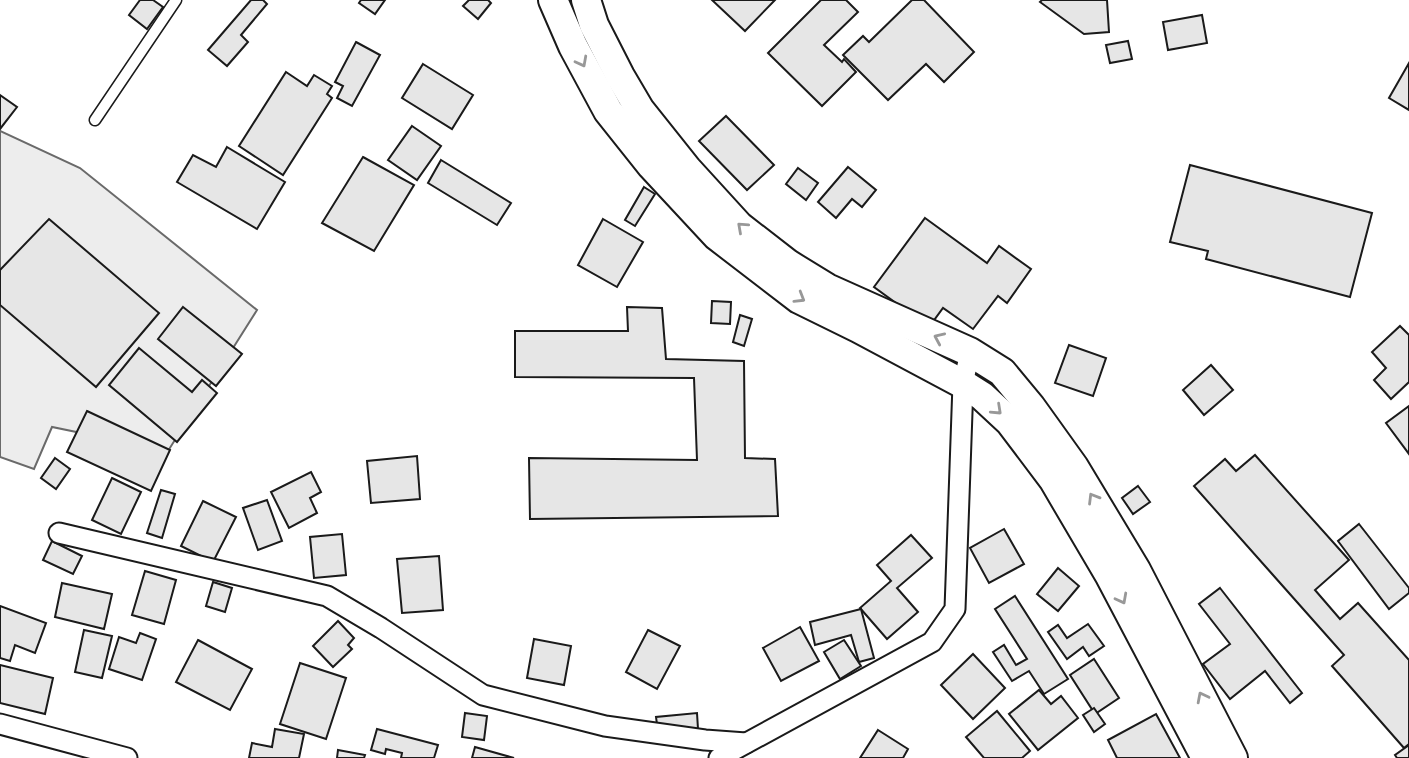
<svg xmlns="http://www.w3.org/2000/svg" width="1409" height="758" viewBox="0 0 1409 758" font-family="'Exo 2',sans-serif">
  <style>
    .green { fill: #ededed; stroke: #6a6a6a; stroke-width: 2 }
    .building { fill: #e6e6e6; stroke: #1a1a1a; stroke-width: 2 }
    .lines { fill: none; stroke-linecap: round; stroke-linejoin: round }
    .service-casing { stroke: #1a1a1a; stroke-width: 13 }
    .minor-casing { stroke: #1a1a1a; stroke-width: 23 }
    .secondary-casing { stroke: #1a1a1a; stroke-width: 32 }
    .service { stroke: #fff; stroke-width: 10 }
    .minor { stroke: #fff; stroke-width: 19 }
    .secondary { stroke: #fff; stroke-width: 28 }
    .oneway { stroke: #989898 }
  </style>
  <rect width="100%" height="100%" fill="#fff"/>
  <path class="green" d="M0,131l80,37 177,142 -89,141 -116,-24 -18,42 -34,-12z"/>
  <g class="building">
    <path d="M140,0h13l10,7 -16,22 -18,-14z"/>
    <path d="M251,0h12l4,4 -26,31 7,7 -21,24 -19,-16z"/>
    <path d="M361,0h24l-10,14 -16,-11z"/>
    <path d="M469,0h19l3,3 -13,16 -15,-13z"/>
    <path d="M712,0h63l-30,31z"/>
    <path d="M821,0h25l12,12 -34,33 18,17 2,-3 12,13 -34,34 -54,-53z"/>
    <path d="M912,0h12l50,52 -30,30 -18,-18 -38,36 -45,-45 20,-19 6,6z"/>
    <path d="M1042,0h65l2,32 -25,2 -44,-32z"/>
    <path d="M1202,15l5,28 -39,7 -5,-28z"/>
    <path d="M1128,41l4,18 -22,4 -4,-18z"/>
    <path d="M356,42l24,13 -28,51 -15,-8 6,-12 -8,-4z"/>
    <path d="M1409,63v47l-20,-12z"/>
    <path d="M423,64l50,31 -21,34 -50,-31z"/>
    <path d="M286,72l21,14 7,-11 18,11 -5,8 5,4 -49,77 -44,-29z"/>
    <path d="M0,95l17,12 -17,22z"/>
    <path d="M726,116l48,49 -27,25 -48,-49z"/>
    <path d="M412,126l29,20 -24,34 -29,-20z"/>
    <path d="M227,147l58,35 -28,47 -80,-47 16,-27 23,12z"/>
    <path d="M363,157l51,28 -40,66 -52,-28z"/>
    <path d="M441,160l70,43 -14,22 -69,-42z"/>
    <path d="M1190,165l182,48 -22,84 -144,-38 2,-8 -38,-9z"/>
    <path d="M848,167l28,23 -14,17 -10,-8 -16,19 -18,-16z"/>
    <path d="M798,168l20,15 -12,17 -20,-16z"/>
    <path d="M644,187l11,7 -20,32 -10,-6z"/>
    <path d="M925,218l62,45 12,-17 32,23 -24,34 -9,-7 -25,33 -30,-21 -14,19 -55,-40z"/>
    <path d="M49,219l110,94 -63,74 -96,-82v-35z"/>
    <path d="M603,219l40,23 -26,45 -39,-22z"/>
    <path d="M712,301l19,1 -1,22 -19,-1z"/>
    <path d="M183,307l59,47 -26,32 -58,-47z"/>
    <path d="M627,307l35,1 4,51 78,2 1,97 30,1 3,57 -248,3 -1,-61 168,2 -3,-82 -179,-1v-46h113z"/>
    <path d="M740,315l12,4 -8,27 -11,-4z"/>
    <path d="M1400,326l9,9v47l-18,17 -17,-19 12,-12 -14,-16z"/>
    <path d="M1069,345l37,13 -13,38 -38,-13z"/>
    <path d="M139,348l53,44 10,-12 15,13 -40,49 -68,-57z"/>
    <path d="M1211,365l22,25 -29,25 -21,-25z"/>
    <path d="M1409,406v48l-23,-31z"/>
    <path d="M87,411l83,39 -19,41 -84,-39z"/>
    <path d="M1255,455l94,105 -34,30 25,29 18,-16 51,57v84l-5,4 -72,-82 12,-11 -150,-169 31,-27 11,12z"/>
    <path d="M417,456l3,43 -49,4 -4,-42z"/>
    <path d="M55,458l15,11 -14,20 -15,-11z"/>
    <path d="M311,472l10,20 -11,6 7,15 -28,15 -18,-36z"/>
    <path d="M112,478l29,14 -20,42 -29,-14z"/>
    <path d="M1138,486l12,16 -17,12 -11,-16z"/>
    <path d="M161,490l14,4 -13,44 -15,-5z"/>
    <path d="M267,500l15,41 -24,9 -15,-42z"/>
    <path d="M203,501l33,16 -23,45 -32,-16z"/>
    <path d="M1359,524l50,64v5l-20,16 -51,-68z"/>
    <path d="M1004,529l20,35 -35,19 -19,-35z"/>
    <path d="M342,534l4,41 -32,3 -4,-41z"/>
    <path d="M911,535l21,23 -35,30 21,24 -31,27 -27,-31 31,-27 -14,-16z"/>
    <path d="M52,541l30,15 -9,18 -30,-14z"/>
    <path d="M439,556l4,54 -41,3 -5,-54z"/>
    <path d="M1058,568l21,18 -21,25 -21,-17z"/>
    <path d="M145,571l31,9 -12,44 -32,-9z"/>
    <path d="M213,582l19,6 -7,24 -19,-6z"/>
    <path d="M62,583l50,11 -8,35 -49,-12z"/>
    <path d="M1220,588l82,105 -12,10 -25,-32 -35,28 -27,-35 27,-20 -31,-40z"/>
    <path d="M1015,596l53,83 -24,15 -15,-23 -17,10 -19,-29 11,-7 12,20 11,-6 -32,-50z"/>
    <path d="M0,606l46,17 -11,30 -20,-8 -5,16 -10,-3z"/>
    <path d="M861,609l13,49 -15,4 -8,-27 -36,10 -5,-23z"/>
    <path d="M338,621l16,17 -6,7 4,4 -19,18 -20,-21z"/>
    <path d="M1088,624l16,22 -15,10 -6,-9 -16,12 -19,-27 10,-7 9,13z"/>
    <path d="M800,627l19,34 -38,20 -18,-33z"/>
    <path d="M84,630l28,6 -10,42 -27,-6z"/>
    <path d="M648,630l32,16 -23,43 -31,-17z"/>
    <path d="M140,633l16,6 -14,41 -33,-11 10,-32 17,6z"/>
    <path d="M534,639l37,7 -7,39 -37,-7z"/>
    <path d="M198,640l54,29 -22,41 -54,-28z"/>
    <path d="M844,640l17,26 -21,13 -16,-27z"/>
    <path d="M973,654l32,34 -32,31 -32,-34z"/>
    <path d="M1094,659l25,39 -24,16 -25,-39z"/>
    <path d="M300,663l46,15 -20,61 -46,-15z"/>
    <path d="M0,665l53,13 -8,36 -45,-11z"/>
    <path d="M1039,690l12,14 10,-8 17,22 -40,32 -29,-36z"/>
    <path d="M1094,708l11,16 -11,8 -11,-17z"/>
    <path d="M997,711l33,40 -8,7h-38l-18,-21z"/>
    <path d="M465,713l22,3 -3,24 -22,-3z"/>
    <path d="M697,713l1,16 -40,3 -2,-15z"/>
    <path d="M1156,714l24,44h-63l-9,-18z"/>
    <path d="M275,729l29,5 -5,24h-50l3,-15 20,4z"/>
    <path d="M377,729l61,16 -4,13h-33l1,-5 -16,-4 -1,5 -14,-4z"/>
    <path d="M878,730l30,19 -5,9h-43z"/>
    <path d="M1409,745v13h-12l-2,-3z"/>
    <path d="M475,747l39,11h-42z"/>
    <path d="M338,750l27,5 -1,3h-27z"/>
  </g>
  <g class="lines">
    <defs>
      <path id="service" d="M95,120l81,-120"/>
      <g id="minor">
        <path d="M59,533l268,63 54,32 102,67 122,31 100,14 41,3"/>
        <path d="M0,724l127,34"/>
        <path d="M719,758l213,-116 23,-33 8,-225 7,-32"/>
      </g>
      <g id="secondary">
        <path d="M553,0l20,46 35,65 43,54 66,71 82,63 59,29 105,56 19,12 28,26 43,57 57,97 96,182"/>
        <path d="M586,0l8,25 26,51 20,34 47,59 52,57 49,38 39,24 143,64 32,20 29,35 43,60 62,103 97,188"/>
      </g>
    </defs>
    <use href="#service" class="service-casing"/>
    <use href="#minor" class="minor-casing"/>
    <use href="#secondary" class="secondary-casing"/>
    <use href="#service" class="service"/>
    <use href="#minor" class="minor"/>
    <use href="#secondary" class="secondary"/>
  </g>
  <defs><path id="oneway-chevron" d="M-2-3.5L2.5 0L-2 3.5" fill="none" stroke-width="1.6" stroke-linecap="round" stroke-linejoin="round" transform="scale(1.75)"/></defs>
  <g class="oneway">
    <use href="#oneway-chevron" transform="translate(582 62) rotate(62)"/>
    <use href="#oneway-chevron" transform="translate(742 227) rotate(-138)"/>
    <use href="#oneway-chevron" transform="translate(800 298) rotate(31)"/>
    <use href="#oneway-chevron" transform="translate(939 338) rotate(-156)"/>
    <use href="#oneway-chevron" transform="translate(997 410) rotate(43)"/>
    <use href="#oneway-chevron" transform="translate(1093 498) rotate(-121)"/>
    <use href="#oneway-chevron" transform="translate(1122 599) rotate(62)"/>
    <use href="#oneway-chevron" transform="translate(1202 697) rotate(-117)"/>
  </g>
</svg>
